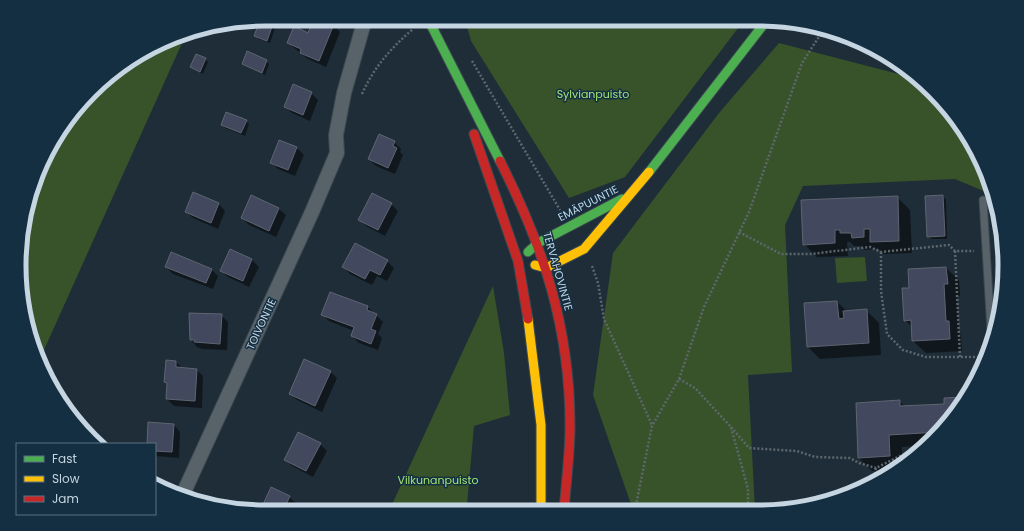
<svg xmlns="http://www.w3.org/2000/svg" width="1024" height="531" viewBox="0 0 1024 531" font-family="Poppins,sans-serif">
  <style>
    .green { fill: #385329 }
    .shadow { fill: #0007 }
    .building { fill: #42485d; stroke: #5e6571 }
    .lines { fill: none; stroke-linecap: round; stroke-linejoin: round }
    .lane-casing { stroke: #3c4851; stroke-width: 9 }
    .street-casing { stroke: #3c4851; stroke-width: 16 }
    .fast-casing { stroke: #3c4851; stroke-width: 11 }
    .slow-casing { stroke: #3c4851; stroke-width: 11 }
    .jam-casing { stroke: #3c4851; stroke-width: 11 }
    .path { stroke: #5e676e; stroke-width: 2.5; stroke-dasharray: 2 2; stroke-linecap: butt }
    .lane { stroke: #576269; stroke-width: 7 }
    .street { stroke: #576269; stroke-width: 14 }
    .fast { stroke: #4caf50; stroke-width: 9 }
    .slow { stroke: #ffc107; stroke-width: 9 }
    .jam { stroke: #c62828; stroke-width: 9 }
    .labels { text-anchor: middle; dominant-baseline: central; stroke-width: 3; stroke-linejoin: round; paint-order: stroke }
    .park-label { font-size: 11px; fill: #a2e473; stroke: #142f42 }
    .street-label { font-size: 11px; fill: #c5d5e1; stroke: #142f42 }
    .rim { fill: none; stroke: #c5d5e1; stroke-width: 5 }
  </style>
  <rect width="100%" height="100%" fill="#1e2d38"/>
  <g class="green">
    <path d="M465,19h280l-120,158 -56,21 -98,-157z"/>
    <path d="M187,32l-148,329 -19,-79 7,-80 33,-73 55,-59z"/>
    <path d="M779,43l131,34 34,26 48,83 1,9 -38,-16 -152,7 -18,39 7,147 -44,3 7,135h-122l-40,-115 20,-142 106,-140z"/>
    <path d="M865,257l2,24 -30,2 -2,-25z"/>
    <path d="M493,286l11,67 6,62 -36,11 -7,79 4,6h-82z"/>
  </g>
  <g class="shadow">
    <path d="M265,19l11,6 -6,18 -11,-4 -4,-3 6,-16z"/>
    <path d="M337,19h12l-5,6z"/>
    <path d="M333,25l7,7 -14,35 -18,-8 -20,-16 20,-9 2,-4 -5,-4z"/>
    <path d="M205,59l3,3 -5,12 -12,-7z"/>
    <path d="M266,61l3,3 -4,11 -22,-12z"/>
    <path d="M311,93l7,7 -8,21 -18,-8 -7,-6z"/>
    <path d="M246,121l3,3 -4,12 -20,-8 -3,-3z"/>
    <path d="M279,141l18,7 7,7 -9,21 -17,-7 -7,-7z"/>
    <path d="M394,142l7,7 -1,3 3,3 -8,19 -19,-8 -7,-7z"/>
    <path d="M194,194l25,10 6,7 -7,18 -25,-11 -7,-6z"/>
    <path d="M943,196l3,4 1,39h-16l-3,-3z"/>
    <path d="M252,197l27,12 7,6 -10,22 -27,-12 -7,-7z"/>
    <path d="M897,197l13,13 2,43 -28,1 -8,-7v2l-11,1 -4,-4h-7l-4,-4h-3l1,14 -31,1 -13,-13z"/>
    <path d="M391,204l7,7 -13,25 -19,-10 -6,-7z"/>
    <path d="M231,250l21,10 7,7 -10,20 -21,-10 -7,-6z"/>
    <path d="M387,261l7,7 -7,13 -10,-5 -5,9 -22,-11 -7,-7z"/>
    <path d="M166,267l45,2 7,7 -5,13 -40,-15z"/>
    <path d="M946,268l13,12 1,16 -3,1 2,35 2,3 1,16 -36,2 -13,-12 -1,-14 -7,-7 5,-31 -1,-19z"/>
    <path d="M331,293l37,14 15,15 -5,12 4,4 -4,12 -19,-7 -7,-7 2,-5 -25,-10 -6,-6z"/>
    <path d="M837,302l10,9 19,-1 13,13 2,32 -61,4 -12,-12z"/>
    <path d="M221,315l7,7 -1,28 -25,-1 -5,-2 -6,-7z"/>
    <path d="M167,362h9l6,6 15,2 6,6 -1,32 -28,-2 -7,-7 1,-14 -3,-3z"/>
    <path d="M330,371l7,7 -15,34 -25,-12 -7,-6z"/>
    <path d="M900,401l5,6 39,21 -21,18 -21,1v17l-5,5 -25,2 -13,-13z"/>
    <path d="M174,425l6,7 -1,26 -24,-2v-12h-7z"/>
    <path d="M320,444l7,7 -14,26 -21,-11 -7,-6z"/>
    <path d="M272,489l17,8 7,6 -4,8h-30z"/>
  </g>
  <g class="building">
    <path d="M267,19l7,2 -7,20 -13,-5 6,-16z"/>
    <path d="M307,19h14l13,5 -15,37 -19,-8 1,-4 -14,-6 7,-17 14,7 2,-5 -6,-2z"/>
    <path d="M247,51l20,9 -5,13 -20,-9z"/>
    <path d="M196,54l10,4 -6,14 -10,-5z"/>
    <path d="M293,84l19,8 -9,23 -19,-8z"/>
    <path d="M226,112l21,8 -6,13 -20,-8z"/>
    <path d="M379,134l16,7 -2,5 4,2 -9,20 -20,-9z"/>
    <path d="M279,140l18,7 -9,23 -18,-7z"/>
    <path d="M193,192l26,11 -8,20 -26,-11z"/>
    <path d="M372,193l20,10 -14,27 -20,-10z"/>
    <path d="M251,195l28,13 -10,23 -28,-13z"/>
    <path d="M943,195l2,41 -18,1 -2,-41z"/>
    <path d="M898,196l1,45 -29,1v-13h-6v8l-12,1 -1,-5h-11v-3h-5v13l-32,2 -2,-45z"/>
    <path d="M355,243l33,17 -8,15 -10,-5 -5,9 -23,-12z"/>
    <path d="M230,249l22,10 -9,22 -23,-10z"/>
    <path d="M171,252l41,17 -6,14 -41,-16z"/>
    <path d="M946,267l2,17h-4l2,37h3l1,18 -38,2 -1,-21 -7,1 -2,-33h7l-1,-19z"/>
    <path d="M330,292l38,14 -1,4 10,4 -6,15 5,2 -5,13 -20,-8 3,-9 -33,-12z"/>
    <path d="M837,301l2,18 5,-1 -1,-7 24,-2 2,34 -62,4 -3,-44z"/>
    <path d="M189,313l33,1 -2,30 -26,-2 1,-2h-5z"/>
    <path d="M304,359l27,12 -16,35 -26,-12z"/>
    <path d="M166,360l10,1v6l21,2 -2,32 -29,-2 1,-16 -3,-1z"/>
    <path d="M965,397l-21,31 -5,4 -50,3 1,21 -32,2 -2,-55 44,-3v6l44,-2v-6z"/>
    <path d="M148,422l26,2 -2,28 -17,-1v-7h-8z"/>
    <path d="M298,432l23,11 -15,28 -22,-11z"/>
    <path d="M271,487l19,9 -7,15h-23z"/>
  </g>
  <g class="lines">
    <defs>
      <path id="lane" d="M983,200l8,130"/>
      <path id="street" d="M183,494l129,-282 25,-59 -1,-18 8,-42 21,-74"/>
      <g id="fast">
        <path d="M428,19l72,142"/>
        <path d="M649,172l118,-152"/>
        <path d="M528,252l10,-9 84,-44"/>
      </g>
      <g id="slow">
        <path d="M535,265l11,3 38,-19 65,-77"/>
        <path d="M528,319l13,106v86"/>
      </g>
      <g id="jam">
        <path d="M474,134l44,127 10,58"/>
        <path d="M500,161c44,87 70,167 70,265 0,28 -4,57 -6,85"/>
      </g>
    </defs>
    <use href="#lane" class="lane-casing"/>
    <use href="#street" class="street-casing"/>
    <use href="#fast" class="fast-casing"/>
    <use href="#slow" class="slow-casing"/>
    <use href="#jam" class="jam-casing"/>
    <g class="path">
      <path d="M472,61l88,149"/>
      <path d="M362,94c12,-27 29,-46 51,-65"/>
      <path d="M739,232l42,22h30l59,-7 11,5 68,-7 6,6h19"/>
      <path d="M955,251l5,107"/>
      <path d="M881,252v39l6,43 16,16 23,7h58"/>
      <path d="M592,266l6,17 6,36 48,106"/>
      <path d="M679,379l16,9 36,39 17,62v21"/>
      <path d="M731,427l18,21 48,3 18,6 35,1 9,5 17,5"/>
      <path d="M874,482l2,-14 26,-13 13,-2"/>
      <path d="M635,510l17,-84 27,-47 25,-72 45,-95 53,-149 20,-31"/>
    </g>
    <use href="#lane" class="lane"/>
    <use href="#street" class="street"/>
    <use href="#fast" class="fast"/>
    <use href="#slow" class="slow"/>
    <use href="#jam" class="jam"/>
  </g>
  <g class="labels">
    <g class="park-label">
      <text x="593" y="94">Sylvianpuisto</text>
      <text x="438" y="480">Vilkunanpuisto</text>
    </g>
    <g class="street-label">
      <text transform="translate(588 203) rotate(-27)">EMÄPUUNTIE</text>
      <text transform="translate(558 271) rotate(74)">TERVAHOVINTIE</text>
      <text transform="translate(261 324) rotate(-65)">TOIVONTIE</text>
    </g>
  </g>
  <path d="M0 0H1024V531H0ZM265 26H759A239 239 0 0 1 998 265V266A239 239 0 0 1 759 505H265A239 239 0 0 1 26 266V265A239 239 0 0 1 265 26Z" fill="#142f42" fill-rule="evenodd"/>
  <path class="rim" d="M265 26H759A239 239 0 0 1 998 265V266A239 239 0 0 1 759 505H265A239 239 0 0 1 26 266V265A239 239 0 0 1 265 26Z"/>
  <rect x="16" y="443" width="140" height="72" fill="#142f42" stroke="#5b7182"/>
  <rect x="24" y="456" width="20" height="6" fill="#4caf50" stroke="#5b7182"/>
  <text x="52" y="463" font-size="12" fill="#c5d5e1">Fast</text>
  <rect x="24" y="476" width="20" height="6" fill="#ffc107" stroke="#5b7182"/>
  <text x="52" y="483" font-size="12" fill="#c5d5e1">Slow</text>
  <rect x="24" y="496" width="20" height="6" fill="#c62828" stroke="#5b7182"/>
  <text x="52" y="503" font-size="12" fill="#c5d5e1">Jam</text>
</svg>
